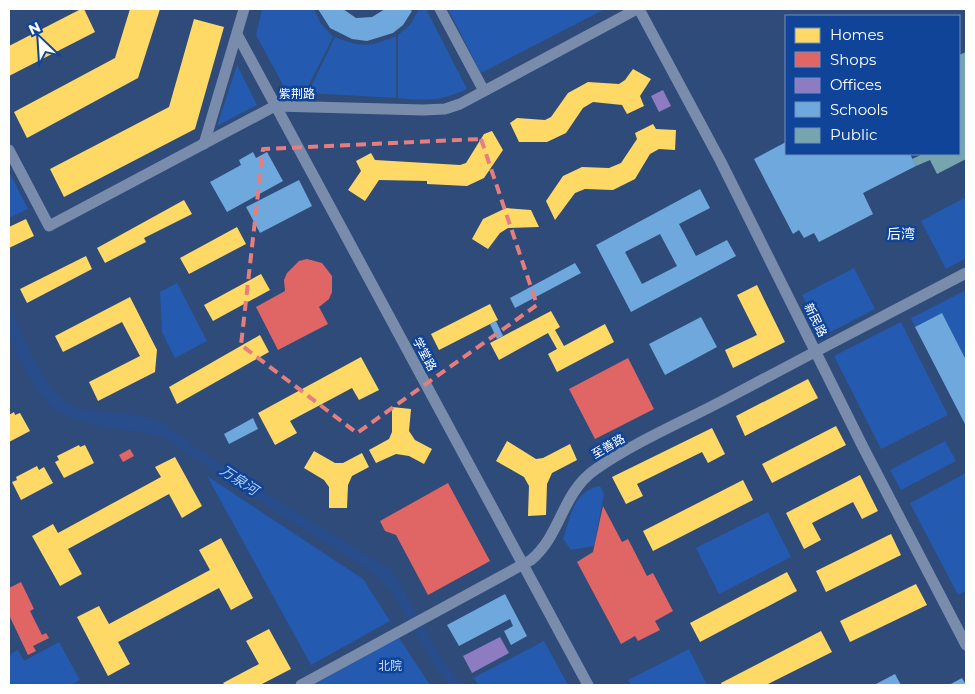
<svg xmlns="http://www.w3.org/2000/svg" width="975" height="694" viewBox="0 0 975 694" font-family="Montserrat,'Noto Sans SC',sans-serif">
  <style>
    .green { fill: #245aaf }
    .water { fill: #284d8a }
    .homes { fill: #ffd966 }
    .shops { fill: #e06666 }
    .offices { fill: #8e7cc3 }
    .schools { fill: #6fa8dc; fill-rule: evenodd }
    .public { fill: #76a5af }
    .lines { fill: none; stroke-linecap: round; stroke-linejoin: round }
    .canal { stroke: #284d8a; stroke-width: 10 }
    .minor { stroke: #798cab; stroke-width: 11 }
    .marked { fill: none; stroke: #e67e7e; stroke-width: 4; stroke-dasharray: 10 6; stroke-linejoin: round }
    .labels { text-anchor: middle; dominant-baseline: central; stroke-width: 5; stroke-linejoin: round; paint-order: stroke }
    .street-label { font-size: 12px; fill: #fff; stroke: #104498 }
    .park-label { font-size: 12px; fill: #c9defe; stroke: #104498 }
    .neighbourhood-label { font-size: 14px; fill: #fff; stroke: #104498 }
    .water-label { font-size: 14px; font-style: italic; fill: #adccfb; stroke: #104498 }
  </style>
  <rect width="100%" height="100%" fill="#2f4b79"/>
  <g class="green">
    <path d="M262,9h52l7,15 12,13 -29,57h-16l-32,-59z"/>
    <path d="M419,9h7l41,80c-26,12 -40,12 -69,9v-63l12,-10z"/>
    <path d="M448,9h157l-124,64z"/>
    <path d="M396,36v62l-88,-5 27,-56c28,11 34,10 61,-1z"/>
    <path d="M237,65l20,40 -40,21z"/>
    <path d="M9,172l19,37 -19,9z"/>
    <path d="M966,197v61l-20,11 -25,-48z"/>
    <path d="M854,268l21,41 -52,27 -21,-41z"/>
    <path d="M177,283l30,58 -32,17 -13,-26 -2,-40z"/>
    <path d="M966,290v70l-24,-47 -27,14 -4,-9z"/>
    <path d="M901,322l47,93 -67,34 -47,-93z"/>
    <path d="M945,441l11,20 -55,29 -11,-20z"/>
    <path d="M966,473v118l-8,4 -48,-92z"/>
    <path d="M207,476l156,103 27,42 -79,44z"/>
    <path d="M600,486l4,8 -10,52 -23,4 -8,-11c8,-23 10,-48 37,-53z"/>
    <path d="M768,512l23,45 -72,37 -23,-46z"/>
    <path d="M399,638l31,47h-117z"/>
    <path d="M544,641l24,44h-89l-6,-7z"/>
    <path d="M59,642l21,38 -9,5h-62v-30l9,-5 6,11z"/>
    <path d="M689,649l18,36h-76l-3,-5z"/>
  </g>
  <g class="water">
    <path d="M9,303c10,27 40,100 70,105 31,6 61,3 90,17l-8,11c-33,-6 -74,-9 -104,-25 -16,-9 -44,-60 -48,-77 -2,-10 0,-22 0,-31z"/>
    <path d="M178,436l74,49 136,83 8,8 43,80 24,29h-14l-20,-27 -34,-61 -16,-19 -17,-13 -86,-53 -103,-68z"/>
  </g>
  <g class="homes">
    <path d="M81,9h3l11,23 -86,44v-30z"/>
    <path d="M130,9h30l-22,69 -111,60 -13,-26 101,-54z"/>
    <path d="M194,19l30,8 -29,102 -131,68 -14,-28 119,-62z"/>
    <path d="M633,69l18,10 -11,17 4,10 -17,8 -5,-9 -29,-3 -10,6 -17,25 -19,9h-28l-9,-19 7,-5 28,2 6,-3 17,-24 20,-11 31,2 6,-4z"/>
    <path d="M653,124l3,5 20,1 -1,20 -16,-1 -9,5 -15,25 -22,11 -28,-1 -10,4 -20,27 -9,-19 17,-25 19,-9 27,1 12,-5 16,-24 -2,-6z"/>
    <path d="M492,131l11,19 -19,28 -17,8 -40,-2v-3l-48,-1 -14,21 -17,-11 13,-19 -5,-10 15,-8 4,7 85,5 6,-2 18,-29z"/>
    <path d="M184,200l8,14 -48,24 2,4 -41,21 -8,-15z"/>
    <path d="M506,208l25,2 8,17 -31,1 -8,5 -12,16 -16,-10 11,-20z"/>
    <path d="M26,219l8,17 -25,12v-21z"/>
    <path d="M237,227l9,17 -57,30 -9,-16z"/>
    <path d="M86,256l6,13 -65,34 -7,-14z"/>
    <path d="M261,274l9,16 -57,31 -9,-16z"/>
    <path d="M757,285l28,57 -52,26 -8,-18 32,-15 -20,-40z"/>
    <path d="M130,297l27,53 -2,22 -57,29 -9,-19 51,-26 -18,-34 -59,30 -8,-16z"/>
    <path d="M490,304l8,16 -59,30 -8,-16z"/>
    <path d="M551,311l9,16 -5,3 9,16 41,-22 9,18 -57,30 -9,-18 9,-5 -9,-16 -49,27 -9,-17z"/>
    <path d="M260,335l9,17 -92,52 -8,-17z"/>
    <path d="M361,357l18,33 -20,10 -7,-12 -62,33 7,12 -22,12 -17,-32z"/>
    <path d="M808,379l10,19 -73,38 -9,-20z"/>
    <path d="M392,407l19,2 -2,22 6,9 17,9 -8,15 -15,-8 -13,-2 -20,9 -7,-13 20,-11 3,-7z"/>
    <path d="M14,412l1,3 5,-2 10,18 -21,11v-27z"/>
    <path d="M836,426l10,19 -74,38 -10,-19z"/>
    <path d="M712,428l13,26 -17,9 -6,-11 -65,32 6,12 -17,8 -14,-27z"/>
    <path d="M507,441l29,18 7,-1 27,-14 7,16 -25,13 -5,11 -1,31 -18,1 1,-30 -5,-9 -28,-16z"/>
    <path d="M79,445l1,2 5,-2 9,18 -30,15 -9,-16 4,-2 -2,-4z"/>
    <path d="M314,451l21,12h8l19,-10 7,14 -17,9 -4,9 -1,23h-18v-21l-5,-7 -20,-12z"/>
    <path d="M175,457l27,49 -20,12 -13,-24 -101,55 14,25 -22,12 -28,-50 21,-12 5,9 103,-56 -6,-10z"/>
    <path d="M37,466l2,4 5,-3 9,16 -32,17 -9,-18 5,-2 -1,-3z"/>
    <path d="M860,475l18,36 -16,8 -9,-17 -41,21 9,17 -17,9 -18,-36z"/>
    <path d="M743,480l10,20 -100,51 -10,-20z"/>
    <path d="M891,534l10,21 -75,37 -10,-21z"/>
    <path d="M221,538l32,60 -22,12 -12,-22 -101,54 12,22 -22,12 -31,-59 22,-11 10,18 101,-54 -11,-20z"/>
    <path d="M787,572l10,19 -97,51 -10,-19z"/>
    <path d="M916,584l11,21 -77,37 -10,-21z"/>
    <path d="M269,629l22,40 -31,16h-35l-2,-2 36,-19 -13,-23z"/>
    <path d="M821,631l11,21 -66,33h-44l-1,-2z"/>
  </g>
  <g class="shops">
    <path d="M307,259l15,4 10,13v16l-3,7 -10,8 9,17 -50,26 -22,-43 29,-16 -1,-11 3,-7 12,-12z"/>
    <path d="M628,358l26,51 -59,30 -26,-50z"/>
    <path d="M130,449l4,7 -11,6 -4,-7z"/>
    <path d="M448,483l42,78 -62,34 -32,-60 -11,-4 -5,-10z"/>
    <path d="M603,506l19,36 6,-3 19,37 6,-3 20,38 -18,10 5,9 -22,11 -3,-5 -14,8 -44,-82 16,-10z"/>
    <path d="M21,582l13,27 -4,2 12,24 4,-2 3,5 -16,8 3,5 -8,4 -19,-40v-27z"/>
  </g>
  <g class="offices">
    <path d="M663,90l8,16 -12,6 -8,-16z"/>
    <path d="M500,637l9,16 -37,20 -9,-17z"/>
  </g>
  <g class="schools">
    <path d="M318,9h25l13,9 16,-1 13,-8h23l4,2 -9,14 -10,8 -26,8 -15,-2 -22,-11z"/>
    <path d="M786,142v12h124l6,12 -53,27 10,21 -54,28 -5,-9 -10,5 -5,-8 -6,4 -39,-75z"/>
    <path d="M253,152l3,6 11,-6 16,29 -56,31 -17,-30 31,-17 -2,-5z"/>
    <path d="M299,180l13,26 -52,27 -14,-26z"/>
    <path d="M700,189l10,19 -31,16 17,32 31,-16 9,16 -105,56 -35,-67zM660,234l17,32 -35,18 -17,-32z"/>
    <path d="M575,263l6,10 -66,35 -5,-10z"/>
    <path d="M942,313l24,47v66l-51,-99z"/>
    <path d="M701,317l16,30 -52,28 -16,-31z"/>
    <path d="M496,321l7,15 -6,3 -7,-15z"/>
    <path d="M253,418l5,11 -29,15 -5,-10z"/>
    <path d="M505,594l22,42 -16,9 -7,-14 9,-5 -3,-7 -51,27 -12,-21z"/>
    <path d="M895,674l6,11h-27z"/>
    <path d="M962,678l4,7h-17z"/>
  </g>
  <path class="public" d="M966,52v107l-29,15 -7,-14 -14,6 -4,-7 11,-5h36v-99z"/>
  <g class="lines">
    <path class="canal" d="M153,428l16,6 17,12"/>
    <g class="minor">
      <path d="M440,9l44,82"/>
      <path d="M639,9l81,151 143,287 103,198"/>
      <path d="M238,36l350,649"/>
      <path d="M204,144l40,-135"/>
      <path d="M9,150l40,76 226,-120 148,4 22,-1 15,-5 177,-95"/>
      <path d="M301,685l230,-125c31,-26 30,-67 65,-91 39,-27 84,-46 126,-68 81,-43 163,-86 244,-128"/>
    </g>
  </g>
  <path class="marked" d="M481,139l56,166 -180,128 -116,-88 22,-196z"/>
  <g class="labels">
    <g class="street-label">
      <text x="297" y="93">紫荆路</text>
      <text transform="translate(816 320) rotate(64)">新民路</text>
      <text transform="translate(425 354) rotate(62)">学堂路</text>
      <text transform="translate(608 446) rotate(-30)">至善路</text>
    </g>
    <g class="park-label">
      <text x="390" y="665">北院</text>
    </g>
    <g class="neighbourhood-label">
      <text x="901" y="234">后湾</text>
    </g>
    <g class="water-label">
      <text transform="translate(239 480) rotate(33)">万泉河</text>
    </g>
  </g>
  <rect width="975" height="694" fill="none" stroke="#ffffff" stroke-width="20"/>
  <rect x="785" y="15" width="175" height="140" fill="#104498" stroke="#708fc1"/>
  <rect x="795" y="28" width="25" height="15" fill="#ffd966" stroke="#708fc1"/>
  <text x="830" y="40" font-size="15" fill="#ffffff">Homes</text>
  <rect x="795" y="52" width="25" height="15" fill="#e06666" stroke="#708fc1"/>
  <text x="830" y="65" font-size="15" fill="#ffffff">Shops</text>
  <rect x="795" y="78" width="25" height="15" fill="#8e7cc3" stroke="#708fc1"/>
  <text x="830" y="90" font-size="15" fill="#ffffff">Offices</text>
  <rect x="795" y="102" width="25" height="15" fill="#6fa8dc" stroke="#708fc1"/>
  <text x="830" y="115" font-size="15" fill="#ffffff">Schools</text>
  <rect x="795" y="128" width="25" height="15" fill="#76a5af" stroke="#708fc1"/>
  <text x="830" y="140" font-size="15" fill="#ffffff">Public</text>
  <g transform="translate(40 40) rotate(335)" stroke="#104498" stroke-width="4" paint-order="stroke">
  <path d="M0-4L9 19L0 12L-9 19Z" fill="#ffffff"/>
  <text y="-8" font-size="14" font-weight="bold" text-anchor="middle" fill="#ffffff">N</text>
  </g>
</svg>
